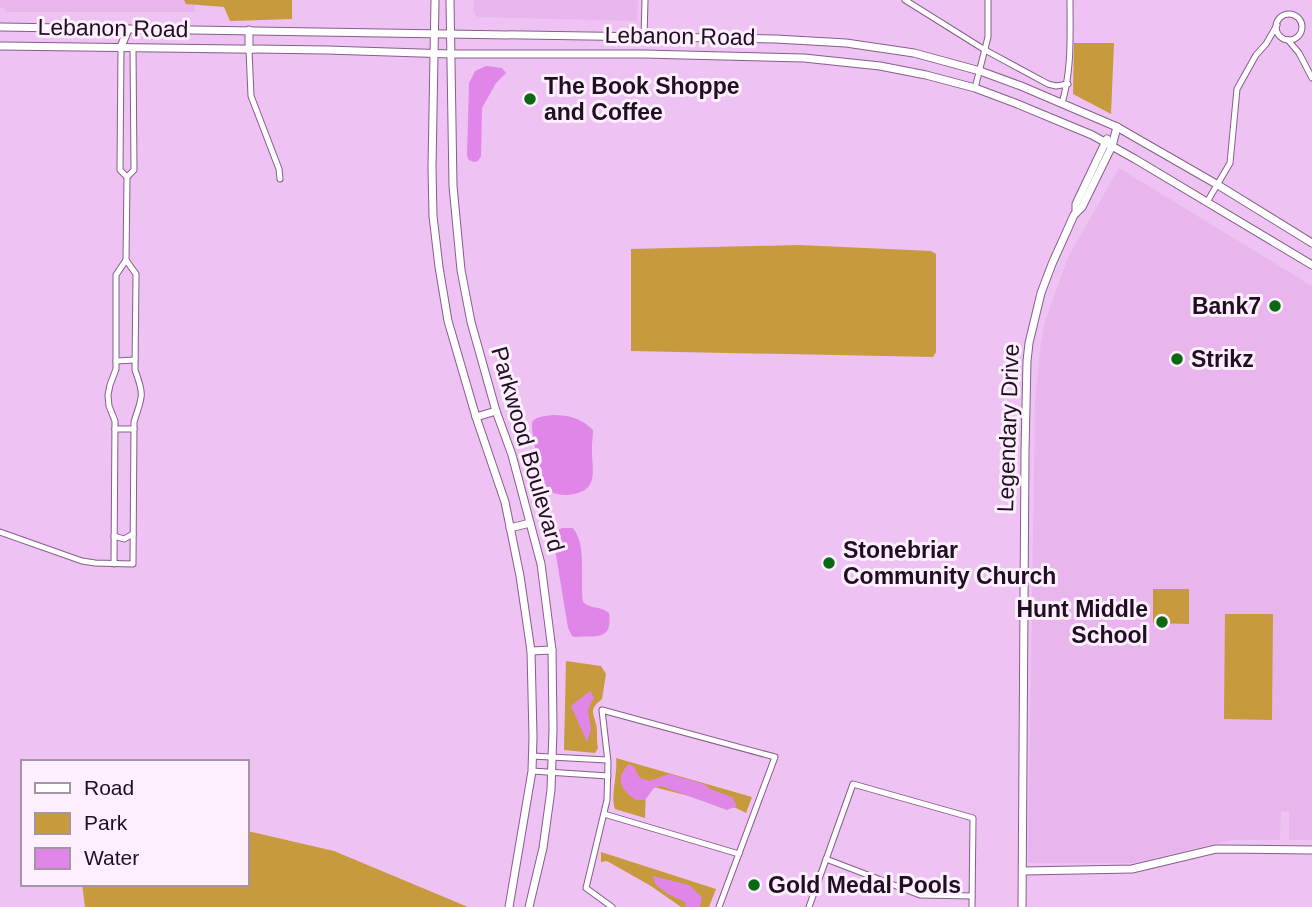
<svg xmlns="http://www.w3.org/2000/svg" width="1312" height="907" viewBox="0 0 1312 907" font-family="Arial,sans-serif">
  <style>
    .built { fill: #e8b6ed }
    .green { fill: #c69a3d }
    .water { fill: #df86e8 }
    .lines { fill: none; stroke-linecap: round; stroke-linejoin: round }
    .street-casing { stroke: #865e8a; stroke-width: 7 }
    .secondary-casing { stroke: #865e8a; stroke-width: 9 }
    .street { stroke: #fff; stroke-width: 5 }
    .secondary { stroke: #fff; stroke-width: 7 }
    .poi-dot { fill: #0a6912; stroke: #fdeffe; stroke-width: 2.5 }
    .labels { text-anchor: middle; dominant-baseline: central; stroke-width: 6; stroke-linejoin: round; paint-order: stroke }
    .street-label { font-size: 23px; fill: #1f0f20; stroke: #fdeffe }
    .poi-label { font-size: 23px; font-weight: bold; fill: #1f0f20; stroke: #fdeffe; text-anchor: start }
  </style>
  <rect width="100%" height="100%" fill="#eec2f3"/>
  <g class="built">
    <path d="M0,0h195v12h-189l-2,-4h-4z"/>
    <path d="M474,0h164l-1,21 -158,-4 -3,-1 -3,-5z"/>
    <path d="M1119,168l193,118v554h-23v-28l-8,-1 -1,29h-49l-99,23h-104l7,-463 6,-57 4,-22 23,-64z"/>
  </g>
  <g class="green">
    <path d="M184,0h108v19l-62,2 -6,-14 -38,-3z"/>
    <path d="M1074,43h40l-3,71 -38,-20z"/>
    <path d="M799,245l132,6 5,3v98l-3,5 -302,-6v-102z"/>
    <path d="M1153,589h36v35l-36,-1z"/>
    <path d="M1225,614h48l-1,106 -48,-1z"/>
    <path d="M566,661l35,5 5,8 -4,25c-13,11 -9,12 -6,25 2,8 0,16 2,24l-3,5 -31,-3z"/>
    <path d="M616,758l136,39 -6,16 -10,-5 -90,-23 -1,33 -30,-9c-5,-13 3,-35 1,-51z"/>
    <path d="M247,831l87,20 134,56h-383l-3,-23h165z"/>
    <path d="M601,852l115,37 -7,18h-28l-30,-21 -44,-25 -6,1z"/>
  </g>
  <g class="water">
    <path d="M486,66l16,2 4,5 -10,10 -14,25 -1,48 -3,5 -4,1 -5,-2 -2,-4 2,-73 6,-12z"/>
    <path d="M553,415c16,0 28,3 40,15 0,6 -1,11 -1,16 -1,24 10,46 -25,49 -7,0 -16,-1 -20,-7 -4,-6 -19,-62 -14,-67 4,-5 14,-5 20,-6z"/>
    <path d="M562,528h11c14,17 7,53 10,74 7,7 18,4 26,11 4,29 -14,22 -34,24l-3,-1 -4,-8 -14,-85 2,-12z"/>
    <path d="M590,691l4,6 -6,13 3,20 -4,12 -16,-36z"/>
    <path d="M629,764l5,3 6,11 10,3 19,-7 35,10 6,5 22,8 5,9 -10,4 -66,-24 -7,2 -9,12h-9c-15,-10 -22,-22 -7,-36z"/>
    <path d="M653,876l36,9 13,12 -2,10h-14l-1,-5 -17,-8 -13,-10z"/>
  </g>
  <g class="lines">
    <defs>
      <g id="street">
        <path d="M905,0l80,50 63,34 8,2 12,-2"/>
        <circle cx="1289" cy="27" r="13"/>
        <path d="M644,38l1,-38"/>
        <path d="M1288,40l11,13 13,25"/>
        <path d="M121,47l-1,123 7,7 7,-7 -1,-122"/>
        <path d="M249,50l2,46 28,73 1,10"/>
        <path d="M975,88l13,-51v-37"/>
        <path d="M1062,103c10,-33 8,-69 8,-103"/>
        <path d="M1207,202l23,-39 7,-74 19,-34 10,-11 11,-19"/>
        <path d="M116,361l19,-1"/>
        <path d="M115,429h19"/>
        <path d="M0,532l82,29 13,2 38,1 1,-142c8,-26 11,-25 1,-52l1,-96 -10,-14"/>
        <path d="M114,536l10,3 9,-5"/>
        <path d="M114,564l1,-143 -6,-15 -1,-11 2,-10 6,-16v-94l10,-15 1,-83"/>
        <path d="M532,756l75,4"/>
        <path d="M532,771l76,5"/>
        <path d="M604,814l135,40"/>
        <path d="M826,859l94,36 52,1"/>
        <path d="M612,907l-26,-19 21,-88 1,-38 -6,-52 173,47 -56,150"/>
        <path d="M809,907l44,-123 120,34 -1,89"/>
      </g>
      <g id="secondary">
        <path d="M435,0l-3,167 1,49 6,51 9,54 28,96 29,85 15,74 11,75 2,86 -1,34 -23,136"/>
        <path d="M450,0l3,186 8,84 10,52 25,89 16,44 29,109 11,86 1,79 -2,61 -8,58 -14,59"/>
        <path d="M0,27l776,12 70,4 68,10 66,18 41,15 96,41 101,58 94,58"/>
        <path d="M249,30v20"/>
        <path d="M0,46l327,4 124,4h193l160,4 76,8 46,9 49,13 40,15 77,32 43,24 177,106"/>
        <path d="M121,47l7,-18"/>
        <path d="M1076,212v-8l31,-65"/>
        <path d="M476,417l20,-6"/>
        <path d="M510,528l20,-5"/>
        <path d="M531,651l21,-1"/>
        <path d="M1023,871l109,-2 84,-20 96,1"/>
        <path d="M1022,907l3,-456 2,-90 2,-18 12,-50 11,-29 22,-49 8,-8 30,-61 5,-19"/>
      </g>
    </defs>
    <use href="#street" class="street-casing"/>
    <use href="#secondary" class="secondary-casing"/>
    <use href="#street" class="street"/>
    <use href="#secondary" class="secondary"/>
  </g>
  <g class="poi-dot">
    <circle cx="530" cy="99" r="7"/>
    <circle cx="1275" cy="306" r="7"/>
    <circle cx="1177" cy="359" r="7"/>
    <circle cx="829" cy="563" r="7"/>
    <circle cx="1162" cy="622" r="7"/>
    <circle cx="754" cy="885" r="7"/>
  </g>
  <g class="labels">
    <g class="street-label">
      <text transform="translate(113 28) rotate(1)">Lebanon Road</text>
      <text transform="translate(680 36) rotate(1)">Lebanon Road</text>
      <text transform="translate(1008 428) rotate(-88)">Legendary Drive</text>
      <text transform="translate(528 449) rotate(74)">Parkwood Boulevard</text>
    </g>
    <g class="poi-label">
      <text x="544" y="86">The Book Shoppe<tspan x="544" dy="26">and Coffee</tspan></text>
      <text x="1261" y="306" text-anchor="end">Bank7</text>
      <text x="1191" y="359">Strikz</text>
      <text x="843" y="550">Stonebriar<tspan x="843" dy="26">Community Church</tspan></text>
      <text x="1148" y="609" text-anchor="end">Hunt Middle<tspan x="1148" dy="26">School</tspan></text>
      <text x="768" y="885">Gold Medal Pools</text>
    </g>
  </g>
  <rect x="21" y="760" width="228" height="126" fill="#fdeffe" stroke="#a495a5" stroke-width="2"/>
  <rect x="35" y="783" width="35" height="10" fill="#ffffff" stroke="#a495a5" stroke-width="2"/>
  <text x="84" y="795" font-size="21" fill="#1f0f20">Road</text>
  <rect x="35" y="813" width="35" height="21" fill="#c69a3d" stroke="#a495a5" stroke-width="2"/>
  <text x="84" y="830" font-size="21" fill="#1f0f20">Park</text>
  <rect x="35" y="848" width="35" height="21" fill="#df86e8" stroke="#a495a5" stroke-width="2"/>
  <text x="84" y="865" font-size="21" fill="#1f0f20">Water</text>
</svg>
